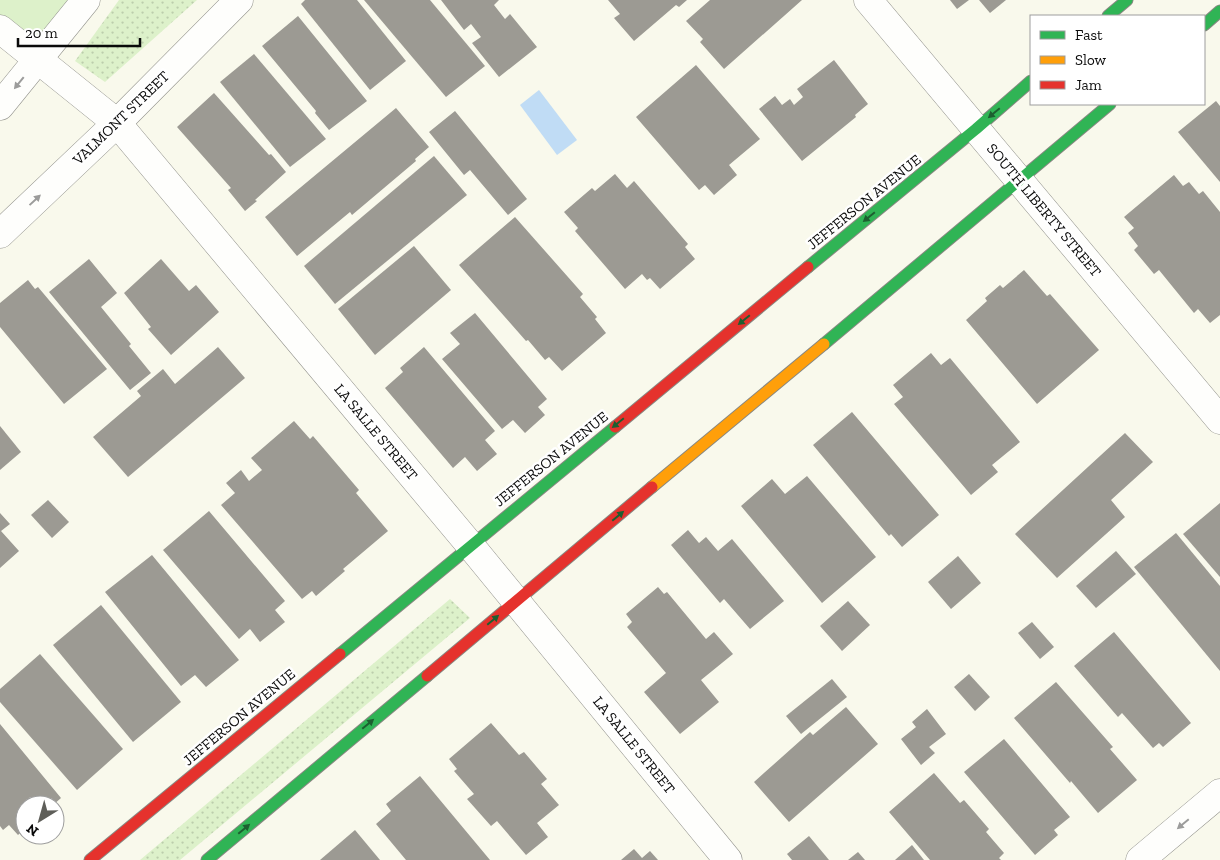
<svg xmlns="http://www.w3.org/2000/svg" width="1220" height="860" viewBox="0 0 1220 860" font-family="'Zilla Slab',serif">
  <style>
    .grass { fill: url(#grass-dots) }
    .park { fill: #ddf1ca }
    .water { fill: #c0dcf5 }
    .building { fill: #9c9a93 }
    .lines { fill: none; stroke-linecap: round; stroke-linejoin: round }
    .street-casing { stroke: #92928c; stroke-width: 29 }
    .fast-casing { stroke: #888882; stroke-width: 13 }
    .slow-casing { stroke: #888882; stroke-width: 13 }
    .jam-casing { stroke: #888882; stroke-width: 13 }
    .street { stroke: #fefefc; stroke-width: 28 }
    .fast { stroke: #30b455; stroke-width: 11 }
    .slow { stroke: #ff9f0a; stroke-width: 11 }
    .jam { stroke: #e5322d; stroke-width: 11 }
    .oneway { fill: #9c9c9b }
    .oneway2 { fill: #1d5f30 }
    .labels { text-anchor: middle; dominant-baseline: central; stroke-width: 5; stroke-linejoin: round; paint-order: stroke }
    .street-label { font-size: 15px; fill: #0a0a0a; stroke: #fff }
  </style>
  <defs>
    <pattern id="grass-dots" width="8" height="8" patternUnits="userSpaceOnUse" patternTransform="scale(1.25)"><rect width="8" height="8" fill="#ddf1ca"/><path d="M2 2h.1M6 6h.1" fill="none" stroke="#bccdac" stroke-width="1.8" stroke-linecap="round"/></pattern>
  </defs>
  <rect width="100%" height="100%" fill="#f9f9ec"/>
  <g class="grass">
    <path d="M119,0h78l-92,82 -30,-21z"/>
    <path d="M450,599l20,19 -290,242h-40z"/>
  </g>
  <path class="park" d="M0,0h86l-48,60 -38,-31z"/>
  <path class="water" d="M539,90l38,50 -20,15 -37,-50z"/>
  <g class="building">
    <path d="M305,0h52l49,61 -36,29 -69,-86z"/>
    <path d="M364,0h66l55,66 -39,31z"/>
    <path d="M441,0h58l-5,5 11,14 5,-5 27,33 -38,30 -27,-34 9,-6 -10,-13 -7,6z"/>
    <path d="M608,0h79l-8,7 -3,-2 -42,36 -20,-23 6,-4z"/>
    <path d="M710,0h92l-78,69 -24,-27 3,-3 -17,-18z"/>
    <path d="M950,0h19l-12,9z"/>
    <path d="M979,0h27l-16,13z"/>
    <path d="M298,16l69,85 -38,29 -14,-17 1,-2 -54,-65z"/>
    <path d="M254,54l72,85 -36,28 -70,-85z"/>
    <path d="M834,60l34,44 -13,11 1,2 -54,44 -43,-52 16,-13 7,9 8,-6 4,6 9,-8 -6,-8z"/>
    <path d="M696,65l64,74 -31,26 8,10 -23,20 -9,-10 -6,5 -63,-73z"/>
    <path d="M214,93l55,62 2,-1 15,18 -31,28 2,1 -12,10 -17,-21 3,-2 -54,-61z"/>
    <path d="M1216,101l4,5v76l-42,-50z"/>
    <path d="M396,108l33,39 -14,12 1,2 -64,54 -2,-3 -53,44 -32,-39z"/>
    <path d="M455,111l72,88 -19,16 -38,-45 -6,5 -35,-43z"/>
    <path d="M434,156l33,39 -132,109 -31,-38z"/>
    <path d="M615,174l12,14 7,-7 54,63 -3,3 10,12 -35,30 -10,-11 -3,2 -5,-6 -17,15 -50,-58 3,-3 -14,-16 28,-24 3,3z"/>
    <path d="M1174,175l9,11 6,-4 10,12 4,-3 17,21v103l-10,8 -12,-14 -4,4 -35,-43 -5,4 -20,-24 4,-4 -10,-13 6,-5 -10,-11z"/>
    <path d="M515,217l68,77 -3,3 17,20 -2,2 11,14 -44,38 -13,-14 -4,3 -17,-20 -2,1 -67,-76z"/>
    <path d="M414,246l37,44 -76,65 -37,-46z"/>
    <path d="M89,259l28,34 -16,14 30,37 -2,2 22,27 -21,17 -81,-98z"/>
    <path d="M161,259l28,32 7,-6 23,27 -48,43 -23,-26 3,-2 -27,-34z"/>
    <path d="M1024,270l23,26 3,-2 49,56 -62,54 -71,-84 21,-19 -2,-3 15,-13 3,3z"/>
    <path d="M28,280l7,9 3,-2 69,82 -43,35 -64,-77v-24z"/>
    <path d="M475,313l72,86 -9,8 7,8 -20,18 -12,-13 -11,9 -60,-70 18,-15 -10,-11z"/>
    <path d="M218,347l27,31 -117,99 -35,-40 48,-41 -4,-5 26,-22 12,15z"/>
    <path d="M424,347l71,84 -10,9 12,14 -20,17 -12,-14 -12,11 -68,-80 18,-16 -3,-4z"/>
    <path d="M931,353l10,12 9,-7 70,84 -28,23 6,7 -27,23 -77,-91 9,-7 -10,-12z"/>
    <path d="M852,412l87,103 -37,32 -11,-13 -2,2 -76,-91z"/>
    <path d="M294,421l16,18 3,-3 46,54 -3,3 32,38 -45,38 2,2 -29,25 -4,-5 -10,8 -81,-94 14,-12 -9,-10 15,-13 8,11 13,-11 -11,-12z"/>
    <path d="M0,426l21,26 -21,18z"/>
    <path d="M1125,433l28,29 -42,38 14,17 -68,61 -42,-44z"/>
    <path d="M807,476l69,81 -54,46 -81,-97 31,-27 13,15z"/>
    <path d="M48,500l21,22 -17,16 -21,-23z"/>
    <path d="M1220,503v74l-37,-43z"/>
    <path d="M209,511l76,90 -10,9 10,12 -25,20 -10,-13 -11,10 -76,-89z"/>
    <path d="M0,513l10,11 -9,7 18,20 -19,17z"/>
    <path d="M688,530l11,13 7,-6 12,14 14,-12 52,62 -34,28 -26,-30 -4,4 -49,-58z"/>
    <path d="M1176,533l44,53v85l-86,-104z"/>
    <path d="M1116,551l20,23 -40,34 -20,-22z"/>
    <path d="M152,555l87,105 -33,27 -11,-12 -14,11 -76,-94z"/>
    <path d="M958,556l23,27 -30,26 -23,-27z"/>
    <path d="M658,587l6,7 3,-2 39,47 8,-7 19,22 -32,26 18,22 -39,32 -36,-42 22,-19 -39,-46 5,-5 -6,-8z"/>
    <path d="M848,601l22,24 -28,26 -22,-25z"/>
    <path d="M101,605l80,97 -48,40 -80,-97z"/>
    <path d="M1032,622l22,25 -14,12 -22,-26z"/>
    <path d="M1114,632l77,91 -28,24 -4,-4 -6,5 -31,-35 -4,4 -44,-51z"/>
    <path d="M40,654l83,95 -46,41 -77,-88v-13z"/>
    <path d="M969,674l21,23 -15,14 -21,-24z"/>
    <path d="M832,679l15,18 -46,37 -15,-18z"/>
    <path d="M1056,682l57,65 -3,2 27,31 -39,33 -27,-32 -1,2 -56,-65z"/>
    <path d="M846,707l32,37 -89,78 -35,-40 56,-50 3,3z"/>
    <path d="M927,709l19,25 -17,13 6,6 -14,12 -20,-26 15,-12 -4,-5z"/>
    <path d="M491,723l28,32 5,-3 23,27 -6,5 18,21 -22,18 11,14 -22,18 -29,-34 -6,5 -24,-27 7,-5 -20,-23 3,-2 -8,-10z"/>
    <path d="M0,724l61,74 -8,7h-28v23l-7,7 -9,-10 -6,5 -3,-4z"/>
    <path d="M1004,739l66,78 -16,13 4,5 -23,20 -71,-83z"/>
    <path d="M934,773l26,30 4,-3 25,29 -3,3 18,21 -5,5 2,2h-71l-41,-48z"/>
    <path d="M420,776l70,84h-84l-30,-36 15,-13 -5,-7z"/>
    <path d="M355,830l25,30h-60z"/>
    <path d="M809,836l20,24h-37l-5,-6z"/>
    <path d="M912,845l12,15h-29z"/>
    <path d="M634,849l8,9 8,-7 8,9h-37z"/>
    <path d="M858,852l7,8h-17z"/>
  </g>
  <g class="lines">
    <defs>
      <g id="street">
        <path d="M868,0l352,420"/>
        <path d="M0,29l117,94 353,422 258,315"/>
        <path d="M0,106l86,-106"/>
        <path d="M0,234l117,-111 122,-123"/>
        <path d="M1140,860l80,-67"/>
      </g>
      <g id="fast">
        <path d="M1108,16l19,-16"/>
        <path d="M1204,25l16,-14"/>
        <path d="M808,267l168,-138 55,-48"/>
        <path d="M824,344l286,-240"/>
        <path d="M340,654l275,-227"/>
        <path d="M207,860l220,-184"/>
      </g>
      <path id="slow" d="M652,487l172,-143"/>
      <g id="jam">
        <path d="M615,427l193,-160"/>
        <path d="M427,676l225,-189"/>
        <path d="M90,860l250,-206"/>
      </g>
    </defs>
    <use href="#street" class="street-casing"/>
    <use href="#fast" class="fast-casing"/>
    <use href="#slow" class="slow-casing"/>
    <use href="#jam" class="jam-casing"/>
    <use href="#street" class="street"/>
    <use href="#fast" class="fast"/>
    <use href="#slow" class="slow"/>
    <use href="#jam" class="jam"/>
  </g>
  <defs><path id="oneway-solid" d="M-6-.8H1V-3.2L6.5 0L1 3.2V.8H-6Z" transform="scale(1.25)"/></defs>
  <g class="oneway">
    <use href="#oneway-solid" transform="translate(19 83) rotate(129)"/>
    <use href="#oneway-solid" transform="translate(35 200) rotate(-43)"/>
    <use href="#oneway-solid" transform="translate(1183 824) rotate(140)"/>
  </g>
  <g class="oneway2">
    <use href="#oneway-solid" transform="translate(994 113) rotate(140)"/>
    <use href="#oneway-solid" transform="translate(869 217) rotate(141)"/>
    <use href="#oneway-solid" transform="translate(744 320) rotate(141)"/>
    <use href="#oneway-solid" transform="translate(618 423) rotate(141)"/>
    <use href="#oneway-solid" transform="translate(618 516) rotate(-40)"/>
    <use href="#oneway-solid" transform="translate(493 620) rotate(-40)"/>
    <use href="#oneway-solid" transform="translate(368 724) rotate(-40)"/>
    <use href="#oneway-solid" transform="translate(244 829) rotate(-40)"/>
  </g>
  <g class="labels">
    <g class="street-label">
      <text transform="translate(121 118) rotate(-44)">VALMONT STREET</text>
      <text transform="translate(864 202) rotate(-39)">JEFFERSON AVENUE</text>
      <text transform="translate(1044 210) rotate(50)">SOUTH LIBERTY STREET</text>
      <text transform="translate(376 432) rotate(50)">LA SALLE STREET</text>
      <text transform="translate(551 459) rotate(-39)">JEFFERSON AVENUE</text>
      <text transform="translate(239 717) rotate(-40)">JEFFERSON AVENUE</text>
      <text transform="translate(634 745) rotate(51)">LA SALLE STREET</text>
    </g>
  </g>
  <rect x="1030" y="15" width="175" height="90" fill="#ffffff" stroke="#9d9d9d"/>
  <rect x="1040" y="31" width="25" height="8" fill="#30b455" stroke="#9d9d9d"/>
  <text x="1075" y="40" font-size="15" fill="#0a0a0a">Fast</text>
  <rect x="1040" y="56" width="25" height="8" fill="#ff9f0a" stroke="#9d9d9d"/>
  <text x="1075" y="65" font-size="15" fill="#0a0a0a">Slow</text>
  <rect x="1040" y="81" width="25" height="8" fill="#e5322d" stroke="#9d9d9d"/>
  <text x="1075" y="90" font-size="15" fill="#0a0a0a">Jam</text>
  <g transform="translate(40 820) rotate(217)"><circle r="24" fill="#ffffff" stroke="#9d9d9d"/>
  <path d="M0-4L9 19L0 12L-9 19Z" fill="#5e5e59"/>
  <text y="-8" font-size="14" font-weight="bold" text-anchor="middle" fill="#0a0a0a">N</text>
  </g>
  <path d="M18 38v8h122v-8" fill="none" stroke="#0a0a0a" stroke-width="2.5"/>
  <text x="25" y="38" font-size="15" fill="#0a0a0a" stroke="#ffffff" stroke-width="4" paint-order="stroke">20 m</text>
</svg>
